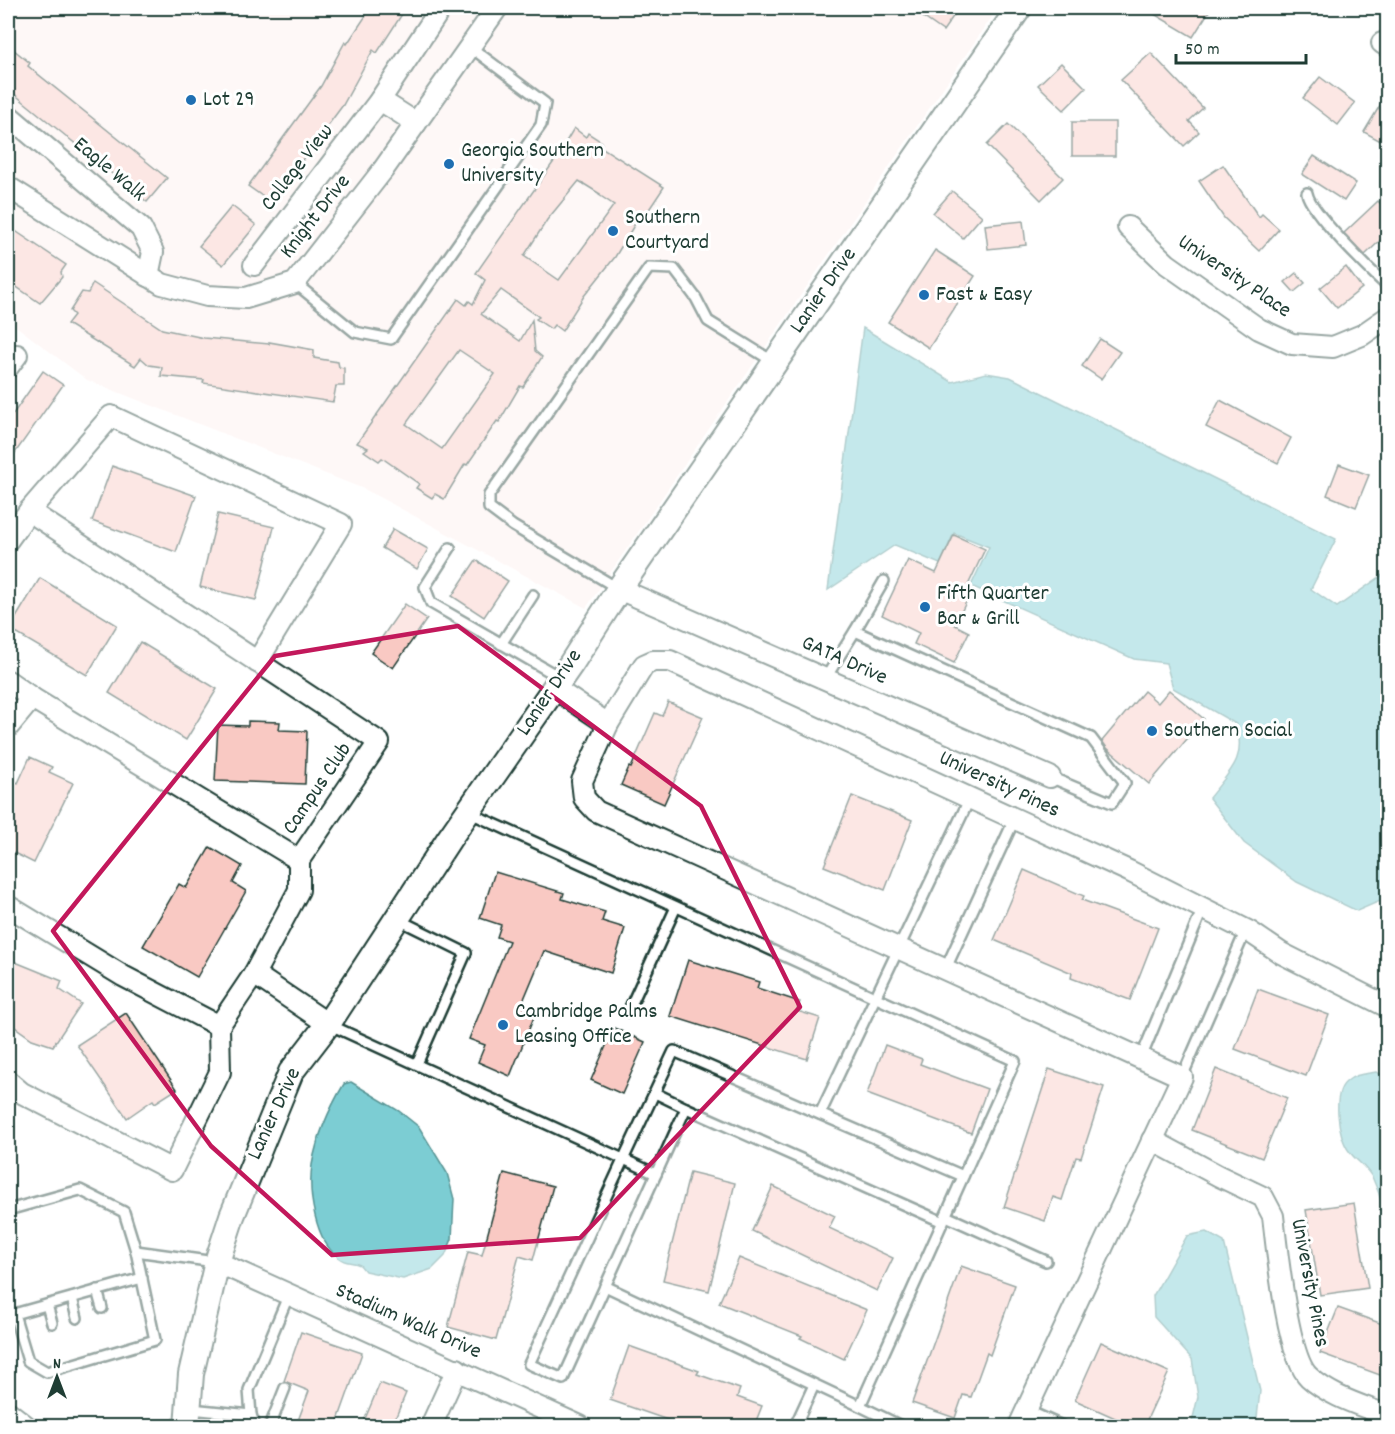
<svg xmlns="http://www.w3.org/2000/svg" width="1395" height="1434" viewBox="0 0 1395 1434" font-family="Dekko,sans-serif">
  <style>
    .built { fill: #fdefed }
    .water { fill: #7ccdd3; stroke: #579393; stroke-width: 1.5 }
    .building { fill: #f9c9c3; stroke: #1f3d34; stroke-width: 1.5; fill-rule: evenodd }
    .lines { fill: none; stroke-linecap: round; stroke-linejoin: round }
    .service-casing { stroke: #1f3d34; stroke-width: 14 }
    .minor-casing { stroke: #1f3d34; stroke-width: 24 }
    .tertiary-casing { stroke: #1f3d34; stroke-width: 28 }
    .service { stroke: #fff; stroke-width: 9 }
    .minor { stroke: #fff; stroke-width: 20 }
    .tertiary { stroke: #fff; stroke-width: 24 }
    .marked { fill: none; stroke: #c2185b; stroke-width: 4.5; stroke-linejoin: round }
    .poi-dot { fill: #1f6fb2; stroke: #fff; stroke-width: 2 }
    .labels { text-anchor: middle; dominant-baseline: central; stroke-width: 6; stroke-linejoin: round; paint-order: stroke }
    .poi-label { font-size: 22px; fill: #1f3d34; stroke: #fff; text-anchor: start }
    .street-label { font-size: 22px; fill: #1f3d34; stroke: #fff }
  </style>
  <rect width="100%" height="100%" fill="#fff"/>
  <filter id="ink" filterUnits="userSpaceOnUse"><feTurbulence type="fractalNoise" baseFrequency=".0167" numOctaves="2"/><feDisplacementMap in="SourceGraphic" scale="12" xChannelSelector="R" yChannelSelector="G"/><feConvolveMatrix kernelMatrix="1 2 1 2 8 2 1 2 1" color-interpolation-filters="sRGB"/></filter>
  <g filter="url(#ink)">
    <path class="built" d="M8,8h990l-412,600 -222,-119 -277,-109 -79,-60z"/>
    <g class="water">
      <path d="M863,328l89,54 34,-9 24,4 326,162 -25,50 26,18 50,-35v326l-30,13 -60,-29 -53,-39 -35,-45c21,-27 38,-39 27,-74l-63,-36 -7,-25 -32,-4 -163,-73 18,-39 -35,-14 -14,31 -45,-19 -67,45z"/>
      <path d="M1376,1072l11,5v159c-2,-21 -5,-38 -14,-57 -5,-11 -17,-18 -24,-28 -11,-14 -17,-57 -3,-69 8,-8 19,-8 30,-10z"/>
      <path d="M351,1082l48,29 20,16 28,46 7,26 -2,40 -7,17 -13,13 -29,10 -38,-8 -5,-6c-7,-4 -14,-1 -21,-7 -24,-17 -31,-65 -27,-93 5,-28 17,-56 32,-81z"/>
      <path d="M1206,1232l18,10 36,149 -4,35h-65l7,-29 -6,-38 -38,-42 -1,-21 34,-60z"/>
    </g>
    <g class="building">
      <path d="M371,8h35l-29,45 -4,-3 -30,55 -41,55 1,1 -31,42 -24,-17 73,-100 24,-44 2,2z"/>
      <path d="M910,8h49l-16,23z"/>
      <path d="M1144,8h67l-18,29z"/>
      <path d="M8,45l22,18 -2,3 139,112 -20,24 -139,-113z"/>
      <path d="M1151,53l52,55 -14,13 10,11 -15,14 -63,-66z"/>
      <path d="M1061,63l25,25 -22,22 -26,-25z"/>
      <path d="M1320,77l35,26 -17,22 -35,-27z"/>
      <path d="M1388,92v53l-24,-13z"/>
      <rect x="1072" y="122" width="43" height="34"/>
      <path d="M1008,124l55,54 -22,22 -54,-55z"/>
      <path d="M574,128l12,9 2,-4 14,9 -1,5 63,40 -22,33 -3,-3 -24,40 -31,39 -22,35 -8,-6 -3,4 -15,-10 3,-2 -38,-27 -20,24 39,27 12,-21 3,31 7,6 -19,30 -3,-1 -21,36 -2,-1 -30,44 -2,-1 -21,35 -9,-5 -3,4 -16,-10 3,-4 -37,-26 -3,3 -15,-10 4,-3 -11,-5 101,-144 8,6 3,-4 4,3 12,-24 -9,-7 81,-116zM579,181l21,13 -1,1 15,10 -55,75 -35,-24 23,-36zM459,350l36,24 -53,75 -36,-25z"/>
      <path d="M1314,156l42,27 -12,18 -42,-27z"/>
      <path d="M1223,165l36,52 3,-3 17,15 -20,22 -35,-33 -25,-37z"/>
      <path d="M952,191l30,25 -19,22 -30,-25z"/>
      <path d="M1378,201l10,10v22l-23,22 -21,-22z"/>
      <path d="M232,206l24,19 -33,40 -24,-19z"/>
      <path d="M1023,221l3,24 -38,4 -3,-24z"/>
      <path d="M8,226l58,39 -5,7 1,5 -22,26 -32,-22z"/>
      <path d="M935,250l40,26 -46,72 -41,-26z"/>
      <path d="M1346,267l16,21 -25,20 -17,-20z"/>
      <path d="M1296,273l9,10 -11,9 -9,-10z"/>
      <path d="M93,283l69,46 42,9 65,6v-2l45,8v8l24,4 1,5 5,1v18h-8l-3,16 -130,-19 1,-3 -43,-4 1,-9 -13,-2 -8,-7 -6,8 -68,-42 7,-9 -4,-4 12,-19 6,1z"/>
      <path d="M1100,339l20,13 -19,27 -19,-13z"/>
      <path d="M43,371l20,14 -55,78v-42z"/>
      <path d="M1220,400l71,38 -13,25 -72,-36z"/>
      <path d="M1339,464l30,11 -13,32 -29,-12z"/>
      <path d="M112,466l84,30 -20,56 -84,-31z"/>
      <path d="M218,514l56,13 -18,73 -56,-13z"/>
      <path d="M393,529l35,20 -11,20 -35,-21z"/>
      <path d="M954,535l31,14 -22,47 5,2 -13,27 14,7 -15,31 -40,-19 5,-11 -37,-18 26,-55 28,13z"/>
      <path d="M476,560l32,21 -24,36 -32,-21z"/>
      <path d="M40,578l77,47 -30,50 -78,-46z"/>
      <path d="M405,604l22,15 -34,49 -22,-15z"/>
      <path d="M140,642l77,47 -31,51 -77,-47z"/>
      <path d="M1169,690l35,29 -55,65 -42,-36 -5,-7 42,-50 14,12z"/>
      <path d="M668,702l35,15 -39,87 -43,-19 8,-18 2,1 24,-55 7,3z"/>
      <path d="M248,721l32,1 -1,8 28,1 -2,53 -90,-3 3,-56 30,1z"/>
      <path d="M30,757l22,10 -3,5 24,11 -39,80 -26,-13v-72l10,5z"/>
      <path d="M852,796l60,24 -27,70 -61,-24z"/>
      <path d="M210,847l32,19 -9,17 13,8 -49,86 -54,-31 36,-62 7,4z"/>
      <path d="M1024,870l60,26 -2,4 76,28 -28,72 -59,-22 1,-5 -78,-33z"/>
      <path d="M495,872l69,21 -2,6 43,13 -3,9 23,7 -14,45 -67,-22 -23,55 15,6 -26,64 -32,-14 7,-17 -16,-6 40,-98 -12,-4 4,-12 -21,-7z"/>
      <path d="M8,959l54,22 -3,8 22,15 -28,42 -21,-7 -24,-17z"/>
      <path d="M688,960l71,22 -2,6 43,14 -3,9 23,7 -13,41 -137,-43z"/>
      <path d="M1258,989l71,26 -23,61 -71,-27z"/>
      <path d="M126,1013l51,76 -22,14 -2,-3 -26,18 -50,-73z"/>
      <path d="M614,1028l31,14 -23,52 -31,-14z"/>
      <path d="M885,1045l37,14 -2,5 67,25 -16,44 -104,-39z"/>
      <path d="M1049,1069l55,18 -23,71 -5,-1 -14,43 -9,-3 -8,24 -41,-14z"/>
      <path d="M1216,1069l71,29 -25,60 -70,-28z"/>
      <path d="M690,1172l45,11 -26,108 -46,-11z"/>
      <path d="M504,1173l49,13 -20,74 -14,-4 -23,84 -48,-13 20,-75 14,3z"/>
      <path d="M773,1186l62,30 -6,12 64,30 -16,33 -125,-60z"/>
      <path d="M1354,1203l14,85 -48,7 -14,-85z"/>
      <path d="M739,1258l128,52 -23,49 -44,-21 2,-2 -83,-33z"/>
      <path d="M961,1266l54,19 -25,70 -3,-2 -16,44 -8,-2 -8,23 -43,-15z"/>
      <path d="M1338,1308l50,18v52l-68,-25z"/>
      <path d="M301,1332l61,21 -26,73h-40l13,-35 -25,-10z"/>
      <path d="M1101,1342l68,30 -25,54h-11l-58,-26z"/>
      <path d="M629,1346l70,25 -2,3 43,15 -3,8 25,9 -8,20h-69l-75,-26z"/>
      <path d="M380,1383l26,10 -14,33h-30z"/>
    </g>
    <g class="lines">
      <defs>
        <g id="service">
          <path d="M1307,193c3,19 64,78 81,94"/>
          <path d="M295,283l60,49 36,7 150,-214 4,-22 -76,-57"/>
          <path d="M450,548l-25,39 6,16 130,75"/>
          <path d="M619,589l-106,-63 -24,-18v-13l160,-227 25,1 22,29 12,23 66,41"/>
          <path d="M855,631l29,-50"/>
          <path d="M501,644l32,-49"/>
          <path d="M825,679l30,-48 236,107 34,45 -13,20 -62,-26"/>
          <path d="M468,812l547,249 -155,345 41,20"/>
          <path d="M399,920l67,33 -49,111"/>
          <path d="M945,970l70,-152"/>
          <path d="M628,1012l48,-105"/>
          <path d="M328,1024l328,150"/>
          <path d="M1141,1058l62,-150"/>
          <path d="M1182,1077l64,-147"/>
          <path d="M655,1093l31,15 -123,271 -34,-15c48,-105 96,-209 145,-313l289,125"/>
          <path d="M686,1108l257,114"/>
          <path d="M820,1114l150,-316"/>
          <path d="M8,1210l72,-20 44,22 12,39 19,89 -108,32 -19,-11 -14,-47 -6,-2"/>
          <path d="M946,1216l100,45"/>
          <path d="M136,1251l79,11"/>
          <path d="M605,1286l255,120"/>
          <path d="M97,1290l5,18"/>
          <path d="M72,1298l5,20"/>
          <path d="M47,1305l5,18"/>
          <path d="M14,1314l128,-36"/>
          <path d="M191,1409l60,6"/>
          <path d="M1026,1410l36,16"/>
          <path d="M255,1426l-4,-11 -2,-25 40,-96"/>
          <path d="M270,1426l15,-38"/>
          <path d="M795,1426l19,-41"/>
        </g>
        <g id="minor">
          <path d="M1382,43l6,4"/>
          <path d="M380,100l36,23"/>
          <path d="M8,115l133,113 12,24 -5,24"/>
          <path d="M8,187l154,97 45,12 39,2 49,-15 88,-113 114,-162"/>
          <path d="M1128,227l39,37 92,65 33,15 41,3 29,-12 26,-18"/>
          <path d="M254,265l126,-165 61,-92"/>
          <path d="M8,367l9,-12"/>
          <path d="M29,511l82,-95 230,108 -84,138"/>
          <path d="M8,540l21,-29 350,231 -80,118v30l-45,84 -35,52 1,46 -48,98 -150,-77 -14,-12"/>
          <path d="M619,589l431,188"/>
          <path d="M8,681l24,17 -24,29"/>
          <path d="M554,688l54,36"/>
          <path d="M32,698l267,162"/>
          <path d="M8,906l115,70 96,50"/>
          <path d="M254,974l74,50"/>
          <path d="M1152,1140l67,36 44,21 10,19c4,33 14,141 36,161 22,20 52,28 79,39"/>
          <path d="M217,1262l363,164"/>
          <path d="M8,1412l18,14"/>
          <path d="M431,1426l26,-57"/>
          <path d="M1019,1426l163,-349 -586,-266 -12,-13 -2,-17 26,-57 36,-59 9,-4h17l459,210 121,61 31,21 107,54"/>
        </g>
        <path id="tertiary" d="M187,1426l4,-52 26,-112 15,-46 59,-144 37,-48 121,-185 122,-175 48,-75 400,-581"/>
      </defs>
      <use href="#service" class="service-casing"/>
      <use href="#minor" class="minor-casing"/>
      <use href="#tertiary" class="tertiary-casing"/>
      <use href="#service" class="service"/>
      <use href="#minor" class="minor"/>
      <use href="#tertiary" class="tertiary"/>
    </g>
  </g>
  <path d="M0 0H1395V1434H0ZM458,626l243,180 99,201 -220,231 -248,17 -121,-109 -158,-215 222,-275z" fill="#fff" fill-opacity=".55" fill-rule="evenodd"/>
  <path class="marked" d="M458,626l243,180 99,201 -220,231 -248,17 -121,-109 -158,-215 222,-275z"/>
  <g class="poi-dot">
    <circle cx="191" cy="100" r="6"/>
    <circle cx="449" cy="164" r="6"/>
    <circle cx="613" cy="231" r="6"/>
    <circle cx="924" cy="295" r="6"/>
    <circle cx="925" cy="607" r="6"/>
    <circle cx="1152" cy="731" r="6"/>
    <circle cx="503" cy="1025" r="6"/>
  </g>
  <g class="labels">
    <g class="poi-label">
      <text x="203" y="100">Lot 29</text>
      <text x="461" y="151">Georgia Southern<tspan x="461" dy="25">University</tspan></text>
      <text x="625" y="218">Southern<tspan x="625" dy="25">Courtyard</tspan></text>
      <text x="936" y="295">Fast &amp; Easy</text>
      <text x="937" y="594">Fifth Quarter<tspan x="937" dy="25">Bar &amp; Grill</tspan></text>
      <text x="1164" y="731">Southern Social</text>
      <text x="515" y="1012">Cambridge Palms<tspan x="515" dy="25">Leasing Office</tspan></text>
    </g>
    <g class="street-label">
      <text transform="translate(298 168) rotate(-52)">College View</text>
      <text transform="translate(109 170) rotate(40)">Eagle Walk</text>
      <text transform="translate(316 217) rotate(-52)">Knight Drive</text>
      <text transform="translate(1234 277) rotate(34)">University Place</text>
      <text transform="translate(824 291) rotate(-55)">Lanier Drive</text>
      <text transform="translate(844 661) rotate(24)">GATA Drive</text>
      <text transform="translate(550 693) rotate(-56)">Lanier Drive</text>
      <text transform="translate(999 785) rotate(25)">University Pines</text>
      <text transform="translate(318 789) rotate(-56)">Campus Club</text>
      <text transform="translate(275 1114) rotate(-65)">Lanier Drive</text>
      <text transform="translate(1309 1283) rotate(79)">University Pines</text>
      <text transform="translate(408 1322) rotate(24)">Stadium Walk Drive</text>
    </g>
  </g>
  <rect width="1395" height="1434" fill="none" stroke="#fff" stroke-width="30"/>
  <rect x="15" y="15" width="1365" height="1404" fill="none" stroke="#1f3d34" stroke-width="2" filter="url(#ink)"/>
  <g transform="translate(57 1377)" stroke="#ffffff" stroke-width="4.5" paint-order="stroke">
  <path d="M0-4.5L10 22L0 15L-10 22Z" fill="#1f3d34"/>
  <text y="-9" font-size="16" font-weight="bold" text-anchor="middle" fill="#1f3d34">N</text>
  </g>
  <path d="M1176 54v9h130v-9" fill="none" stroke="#1f3d34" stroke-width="3"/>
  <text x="1185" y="54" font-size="18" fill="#1f3d34" stroke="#ffffff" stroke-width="4.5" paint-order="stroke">50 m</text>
</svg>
